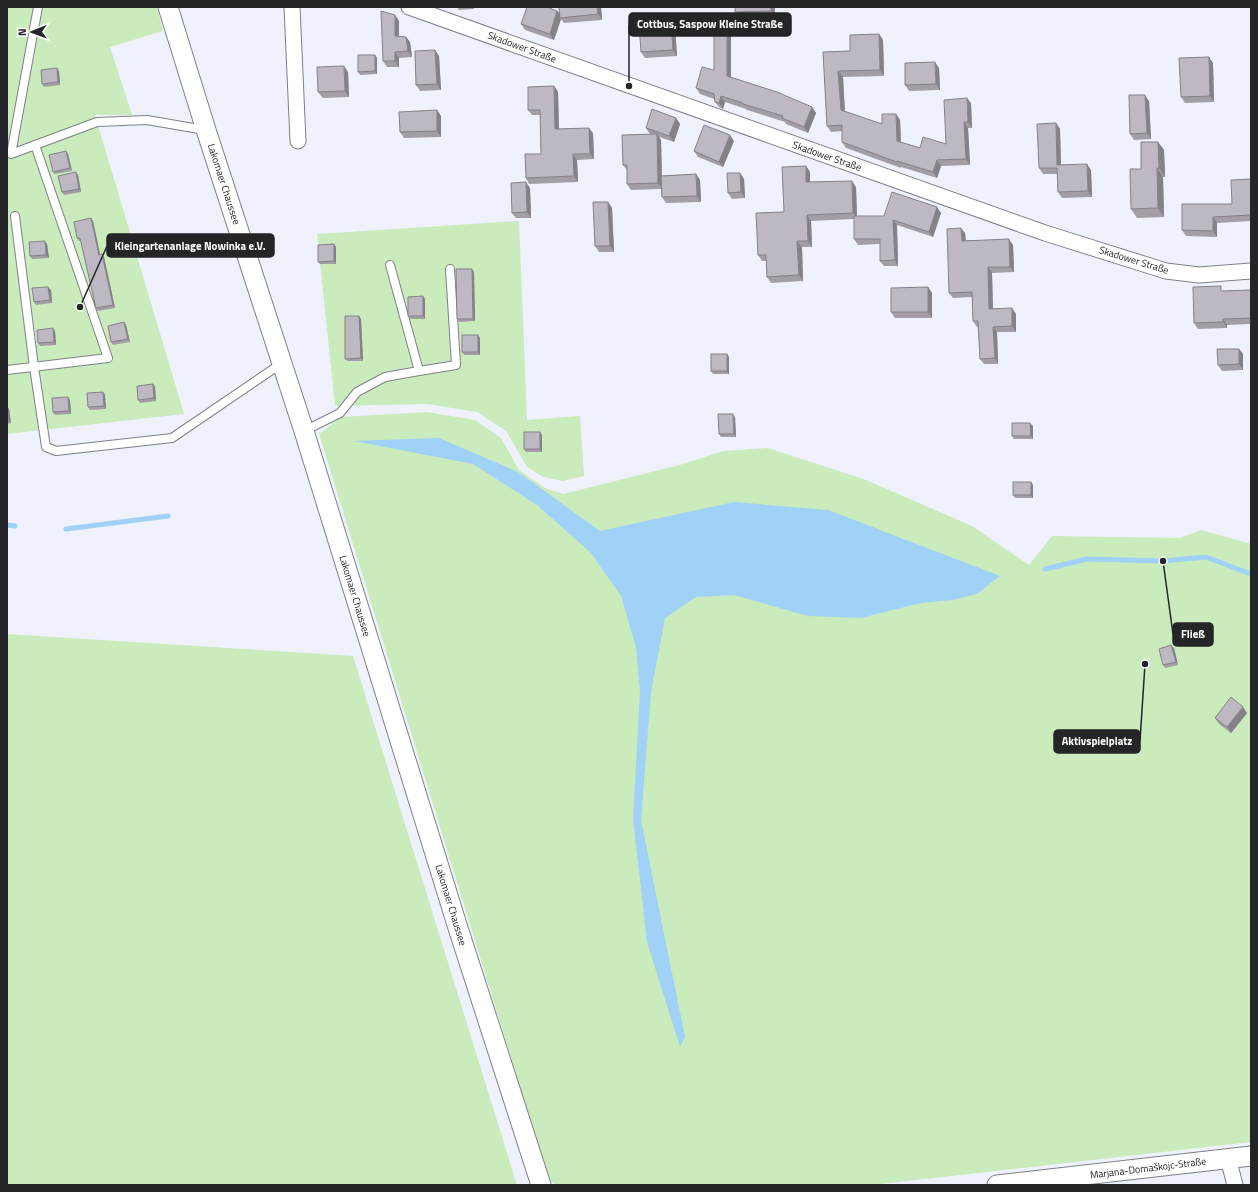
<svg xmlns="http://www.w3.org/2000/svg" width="1258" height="1192" viewBox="0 0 1258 1192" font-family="'Titillium Web',sans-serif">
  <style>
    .green { fill: #caebbc }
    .water { fill: #a0d1f7 }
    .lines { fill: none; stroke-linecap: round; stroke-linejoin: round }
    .stream { stroke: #a0d1f7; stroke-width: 5 }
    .service-casing { stroke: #7e8089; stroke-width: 10 }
    .minor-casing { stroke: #7e8089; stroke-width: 17 }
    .tertiary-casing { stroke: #7e8089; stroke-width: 21 }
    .service { stroke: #fff; stroke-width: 8 }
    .minor { stroke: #fff; stroke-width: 15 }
    .tertiary { stroke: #fff; stroke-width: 19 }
    .wall { fill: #a39ea6 }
    .shaded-wall { fill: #848187 }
    .building { fill: #bdb8c1; stroke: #848187 }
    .labels { text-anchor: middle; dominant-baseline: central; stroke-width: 3.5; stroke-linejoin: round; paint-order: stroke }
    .street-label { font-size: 10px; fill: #242528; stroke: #fff }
    .leader { fill: none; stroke: #242528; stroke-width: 1.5 }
    .callout-dot { fill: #242528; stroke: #fff; stroke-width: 1.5 }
    .callout { fill: #242528; stroke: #242528; stroke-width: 1.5 }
    .callout-label { font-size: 11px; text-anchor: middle; font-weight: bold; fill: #fff }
  </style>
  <rect width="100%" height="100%" fill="#eff2fc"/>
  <g class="green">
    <path d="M7,7h150l6,24 -53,16 22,68h-37l89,299 -177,20z"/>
    <path d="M519,221l8,199 53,-4 4,60 -21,5 -20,-4 -16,-10 -21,-36 -29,-19 -50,-8 -92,2 -18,-172z"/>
    <path d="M427,412l48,8 26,18 18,32 26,18 18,6 120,-30 40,-13 45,-3 98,32 106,46 57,39 23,-29 128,2 21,-8 50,14v598l-379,43h-317l-7,-7 -229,-744 22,-17z"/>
    <path d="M7,634l346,22 164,529h-510z"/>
  </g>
  <path class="water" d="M439,438l79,34 82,59 134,-29 94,8 172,66 -23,18 -25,6 -31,3 -60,15 -53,-2 -74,-21 -38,2 -31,21 -14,74 -10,128 44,217 -5,10 -33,-105 -14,-123 7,-127 -4,-45 -15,-51 -30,-43 -54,-48 -64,-41 -119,-23z"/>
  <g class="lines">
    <g class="stream">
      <path d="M7,525l8,1"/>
      <path d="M66,529l102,-13"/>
      <path d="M1045,569l42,-10 76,2 43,-4 45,17"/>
    </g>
    <defs>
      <g id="service">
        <path d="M38,7l-27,147 86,-32 50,-2 58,10"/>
        <path d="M15,216l19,151 12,80 10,4 116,-13 110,-75"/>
        <path d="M7,370l101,-12 -73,-213"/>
        <path d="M419,371l37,-6 -6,-96"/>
        <path d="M304,431l36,-18 17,-21 28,-15 34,-6 -29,-106"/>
      </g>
      <g id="minor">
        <path d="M292,7l6,134"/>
        <path d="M409,7l636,226 121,38 33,4 52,-4"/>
        <path d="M1228,1158l7,27"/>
      </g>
      <g id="tertiary">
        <path d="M168,7l38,123 98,301 154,497 83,257"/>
        <path d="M997,1185l254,-29"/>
      </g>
    </defs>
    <use href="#service" class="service-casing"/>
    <use href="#minor" class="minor-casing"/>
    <use href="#tertiary" class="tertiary-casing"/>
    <use href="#service" class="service"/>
    <use href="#minor" class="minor"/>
    <use href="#tertiary" class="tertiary"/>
  </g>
  <g class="wall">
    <path d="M457,7h17v2l-15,1z"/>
    <path d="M601,7l1,13 -38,3 -3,-4 -7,21 -29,-10 -4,-6 36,-13 3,3z"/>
    <path d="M775,7v10l-36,1 -4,-6z"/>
    <path d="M395,15l4,6v15l7,1 4,5 2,15 -13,1v9h-12l-4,-6z"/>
    <path d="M671,21l4,6 2,29 -32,2 -4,-6z"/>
    <path d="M731,22v55l81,30 4,6 -8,20 -22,-9 -1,-2 -38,-12 -1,-1 -21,-7 -2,7 -4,-2 -4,-5 -1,-3 -14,-5 -4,-6 18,-18z"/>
    <path d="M879,34l4,6 1,36 -41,1 2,35 37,12 14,-10 4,6 1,22 19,6 26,-4 25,-41 1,25h-4l2,37 -29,1 -4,12 -36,-11v1l-55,-20 -4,-6v-11l-11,1 -4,-6 -4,-74 27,-1z"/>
    <path d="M435,50l4,6 2,34 -21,1 -4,-6z"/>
    <path d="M375,55l2,3v16l-17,1 -2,-3z"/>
    <path d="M1213,63l1,39 -29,1 -4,-6z"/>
    <path d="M939,68l1,22 -31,1 -4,-6z"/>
    <path d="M59,71l1,14 -16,2 -2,-3z"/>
    <path d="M348,72l1,25 -26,1 -5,-6z"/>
    <path d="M554,86l4,6 1,37 34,4 1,26 -17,1 1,22 -49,2 -3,-6 15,-24 -1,-39h-8l-4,-5z"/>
    <path d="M1149,101l2,38 -17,1 -4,-6z"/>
    <path d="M437,110l4,6v21l-37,1 -4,-6z"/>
    <path d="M676,118l4,6 -6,18 -15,-5 2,3 1,36 34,-2 4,6 1,22 -35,1 -4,-6 -1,-8 -30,1 -4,-6v-14l-4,-5 29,-31h-2l-4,-6z"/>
    <path d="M1056,123l4,6 1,36 30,5 1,27 -30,1 -4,-6 -1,-18h-14l-4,-6z"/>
    <path d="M734,141l-11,26 -25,-10 -4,-6z"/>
    <path d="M1158,142l6,8 1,27h-2l1,40 -27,1 -6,-9 10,-40z"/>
    <path d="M66,151l2,3 4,17 -17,3 -2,-2z"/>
    <path d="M806,166l4,6v10l46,5 1,29h27l57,-3 -8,24 -36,-12 1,41h-14l-4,-5v-17l-22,1 -4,-6v-20l-43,2 1,26h-10l1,34 -32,2 -4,-6 -1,-16h-4l-4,-6 26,-43z"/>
    <path d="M740,173l4,6 1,19 -13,1 -4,-6z"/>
    <path d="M78,175l3,17 -17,3 -2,-3z"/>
    <path d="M1251,179v42l-34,2v14l-31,-1 -4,-6 50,-26z"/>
    <path d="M530,188l1,30h-15l-4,-5z"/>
    <path d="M608,202l4,6 2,44h-15l-4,-6z"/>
    <path d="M93,221l7,34 4,2 11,51 -17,3 -2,-3 -15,-67h-2l-2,-3z"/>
    <path d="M965,233l1,7 47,5 1,27 -22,1 1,36 23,5v18h-19l1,32h-14l-4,-5 -2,-32h-1l-4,-6 -1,-24 -19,1 -4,-5z"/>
    <path d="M47,244l2,14 -17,1 -2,-3z"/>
    <path d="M334,244l2,3v17h-16l-2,-2z"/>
    <path d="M474,272l1,49 -16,1 -2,-3z"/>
    <path d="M928,287l4,6v25h-37l-4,-6z"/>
    <path d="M51,290l1,13 -16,2 -2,-3z"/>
    <path d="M1251,290v34l-24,1v3l-29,1 -4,-6 30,-32z"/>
    <path d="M425,299v20h-14l-3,-3z"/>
    <path d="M359,316l2,3 2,42h-15l-3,-2z"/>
    <path d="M124,322l2,3 4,17 -17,3 -2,-3z"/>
    <path d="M55,331l1,14 -16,1 -2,-3z"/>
    <path d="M480,338v17h-16l-2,-3z"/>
    <path d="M1239,349l4,5v16l-21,1 -4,-6z"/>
    <path d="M727,354l2,3v17h-16l-2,-3z"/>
    <path d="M153,384l2,3 1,14 -16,2 -2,-3z"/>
    <path d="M103,392l2,3 1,14 -16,1 -2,-3z"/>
    <path d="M68,397l2,3 1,14 -16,1 -2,-3z"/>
    <path d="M7,406l2,3 2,14 -4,1z"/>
    <path d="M735,417l1,20h-15l-2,-3z"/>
    <path d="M1033,426v13h-19l-2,-3z"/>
    <path d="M542,435v17h-16l-2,-3z"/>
    <path d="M1031,482l2,3v13h-18l-2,-3z"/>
    <path d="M1174,648l4,17 -13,3 -2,-3z"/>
    <path d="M1247,713l-16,20 -12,-9 -4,-6z"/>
  </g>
  <g class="shaded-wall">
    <path d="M597,7h4l1,13 -4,-6z"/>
    <path d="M771,7h4v10l-4,-6z"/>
    <path d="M557,11l5,5 -2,2 1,1 -7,21 -4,-6z"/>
    <path d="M395,15l4,6v21l-4,-6z"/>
    <path d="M727,16l4,6v60l-4,-6z"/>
    <path d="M671,21l4,6 2,29 -4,-6z"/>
    <path d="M879,34l4,6 1,36 -4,-6z"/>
    <path d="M406,37l4,5 2,15 -4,-6z"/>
    <path d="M435,50l4,6 2,34 -4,-6z"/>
    <path d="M395,52l4,6v9l-4,-6z"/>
    <path d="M375,55l2,3v16l-2,-3z"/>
    <path d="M1209,57l4,6 1,39 -4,-6z"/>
    <path d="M935,62l4,6 1,22 -4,-6z"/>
    <path d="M344,66l4,6 1,25 -4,-6z"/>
    <path d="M57,68l2,3 1,14 -2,-3z"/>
    <path d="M838,71l5,6 2,39 -4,-6z"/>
    <path d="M554,86l4,6 1,43 -4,-6z"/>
    <path d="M1145,95l4,6 2,38 -4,-6z"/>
    <path d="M721,96l4,6 -2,7 -4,-6z"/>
    <path d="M967,98l4,5 1,25 -4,-6z"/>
    <path d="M812,107l4,6 -8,20 -4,-6z"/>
    <path d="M437,110l4,6v21l-4,-6z"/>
    <path d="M896,114l4,6 1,27 -4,-6z"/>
    <path d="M676,118l4,6 -6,18 -5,-6z"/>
    <path d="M964,122l4,6 2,37 -4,-6z"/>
    <path d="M1056,123l4,6 1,42 -4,-6z"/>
    <path d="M589,128l4,5 1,26 -4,-5z"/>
    <path d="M657,134l4,6 1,49 -4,-6z"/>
    <path d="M730,135l4,6 -11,26 -4,-5z"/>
    <path d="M1158,142l6,8 1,27 -6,-9z"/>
    <path d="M66,151l2,3 4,17 -2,-3z"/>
    <path d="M573,154l4,6 1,22 -4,-6z"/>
    <path d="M937,160l4,6 -4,12 -4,-6z"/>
    <path d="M1087,164l4,6 1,27 -4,-6z"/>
    <path d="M806,166l4,6v16l-4,-6z"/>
    <path d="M1157,168l6,9 1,40 -6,-9z"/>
    <path d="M76,172l2,3 3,17 -2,-3z"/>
    <path d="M740,173l4,6 1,19 -4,-6z"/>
    <path d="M696,174l4,6 1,22 -4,-6z"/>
    <path d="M852,181l4,6 1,32 -4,-6z"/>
    <path d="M526,182l4,6 1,30 -4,-6z"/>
    <path d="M608,202l4,6 2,44 -4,-6z"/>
    <path d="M937,207l4,6 -8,24 -4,-5z"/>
    <path d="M807,215l4,6 1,26 -4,-6z"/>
    <path d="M1213,217l4,6v14l-4,-6z"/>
    <path d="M91,218l2,3 8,37 -2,-3z"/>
    <path d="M893,220l4,5 1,41 -3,-6z"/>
    <path d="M961,228l4,5 1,13 -4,-5z"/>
    <path d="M1009,239l4,6 1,27 -4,-5z"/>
    <path d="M45,241l2,3 2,14 -3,-3z"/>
    <path d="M797,241l5,6 1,34 -4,-6z"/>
    <path d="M334,244l2,3v17l-2,-3z"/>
    <path d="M102,254l2,3 11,51 -2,-3z"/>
    <path d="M988,267l4,6 1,41 -4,-5z"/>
    <path d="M472,269l2,3 1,49 -2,-2z"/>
    <path d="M48,287l3,3 1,13 -2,-3z"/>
    <path d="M928,287l4,6v25l-4,-6z"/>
    <path d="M423,296l2,3v20l-2,-3z"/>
    <path d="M1012,308l4,6v18l-4,-6z"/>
    <path d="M359,316l2,3 2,42 -2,-3z"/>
    <path d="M1223,319l4,6v3l-4,-6z"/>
    <path d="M124,322l2,3 4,17 -2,-3z"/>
    <path d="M993,327l4,5 1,32 -3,-6z"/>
    <path d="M53,328l2,3 1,14 -2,-3z"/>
    <path d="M478,335l2,3v17l-2,-3z"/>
    <path d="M1239,349l4,5v16l-4,-6z"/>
    <path d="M727,354l2,3v17l-2,-3z"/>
    <path d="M153,384l2,3 1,14 -2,-3z"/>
    <path d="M103,392l2,3 1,14 -2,-3z"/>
    <path d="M68,397l2,3 1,14 -2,-3z"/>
    <path d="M7,406l2,3 2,14 -2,-3z"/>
    <path d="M733,414l2,3 1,20 -2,-3z"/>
    <path d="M1030,423l3,3v13l-2,-3z"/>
    <path d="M540,432l2,3v17l-2,-3z"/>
    <path d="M1031,482l2,3v13l-2,-3z"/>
    <path d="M1171,645l3,3 4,17 -2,-3z"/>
    <path d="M1243,707l4,6 -16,20 -4,-6z"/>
  </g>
  <g class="building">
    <path d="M527,7h20l10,4 -7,23 -29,-10z"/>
    <path d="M559,7h38l1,7 -38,4z"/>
    <path d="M735,7h36v4l-36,1z"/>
    <path d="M381,11l14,4v21l11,1 2,14 -13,1v9h-12z"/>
    <path d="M714,16h13v60l50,16 35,15 -8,20 -22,-9 1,-2 -40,-12v-1l-22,-7 -2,7 -4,-1 -1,-8 -18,-6 6,-21 12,3z"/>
    <path d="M671,21l2,29 -32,2 -2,-29z"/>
    <path d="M879,34l1,36 -42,1 3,39 41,14v-10h14l1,27 23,7 3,-11 23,7 -2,-44 23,-2 1,24h-4l2,37 -29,1 -4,12 -36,-11v1l-55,-20v-17l-15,1 -4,-74 27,-1v-16z"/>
    <path d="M435,50l2,34 -21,1 -1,-34z"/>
    <path d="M358,55h17v16l-17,1z"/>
    <path d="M1209,57l1,39 -29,1 -2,-39z"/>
    <path d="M935,62l1,22 -31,1v-22z"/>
    <path d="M344,66l1,25 -27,1 -1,-25z"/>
    <path d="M57,68l1,14 -16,2 -1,-14z"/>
    <path d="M554,86l1,43 34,-1 1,26h-17l1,22 -48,2 -1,-24h16l-1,-44h-12v-23z"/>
    <path d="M1129,95h16l2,38 -17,1z"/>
    <path d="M652,109l24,9 -7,18 -23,-8z"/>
    <path d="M437,110v21l-37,1 -1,-20z"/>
    <path d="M1056,123l1,42 30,-1 1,27 -30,1 -1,-24h-18l-2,-44z"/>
    <path d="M704,125l26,10 -11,27 -25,-11z"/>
    <path d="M657,134l1,49 -31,1v-19h-4l-1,-30z"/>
    <path d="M1141,142h17l1,26h-2l1,40 -27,1 -1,-40h11z"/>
    <path d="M66,151l4,17 -17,4 -4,-17z"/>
    <path d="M806,166v16l46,-1 1,32 -46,2 1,26h-11l2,34 -32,2 -1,-22h-8l-2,-42 28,-1 -2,-45z"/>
    <path d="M76,172l3,17 -17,3 -4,-16z"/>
    <path d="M727,173h13l1,19 -13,1z"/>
    <path d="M696,174l1,22 -35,1 -1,-21z"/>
    <path d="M1251,179v36l-38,2v14l-31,-1v-26h50l-1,-24z"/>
    <path d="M526,182l1,30 -15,1 -1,-30z"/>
    <path d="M892,192l45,15 -8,25 -36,-12 2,40 -15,1v-22h-26v-23h30z"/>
    <path d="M593,202h15l2,44h-15z"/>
    <path d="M91,218l8,37 3,-1 11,51 -17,3 -16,-70h-3l-3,-16z"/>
    <path d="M961,228l1,13 47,-2 1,28h-22l1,42 23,-1v18l-19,1 2,31 -15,1 -2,-38h-5l-1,-29 -23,1 -2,-64z"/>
    <path d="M45,241l1,14 -16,1 -1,-14z"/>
    <path d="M334,244v17l-16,1v-17z"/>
    <path d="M456,269h16l1,50h-16z"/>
    <path d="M1221,286v5l30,-1v28l-28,1v3l-29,1 -1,-36z"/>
    <path d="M48,287l2,13 -16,2 -2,-14z"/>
    <path d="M928,287v25h-37v-24z"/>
    <path d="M423,296v20h-15v-19z"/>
    <path d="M345,316h14l2,42 -16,1z"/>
    <path d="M124,322l4,17 -17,3 -3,-16z"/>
    <path d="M53,328l1,14 -16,1 -1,-13z"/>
    <rect x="462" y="335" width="16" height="17"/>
    <path d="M1217,349h22v15l-21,1z"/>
    <rect x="711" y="354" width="16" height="17"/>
    <path d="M153,384l1,14 -16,2 -1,-14z"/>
    <path d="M103,392l1,14 -16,1 -1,-14z"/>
    <path d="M68,397l1,14 -16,1 -1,-14z"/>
    <path d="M7,406l2,14h-2z"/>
    <path d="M718,414h15l1,20h-15z"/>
    <path d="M1012,423h18l1,13h-19z"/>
    <rect x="524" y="432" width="16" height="17"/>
    <rect x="1013" y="482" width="18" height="13"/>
    <path d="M1171,645l5,17 -13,3 -4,-16z"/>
    <path d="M1231,697l12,10 -16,20 -12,-9z"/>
  </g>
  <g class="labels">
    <g class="street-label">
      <text transform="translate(522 47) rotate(20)">Skadower Straße</text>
      <text transform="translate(827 156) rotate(19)">Skadower Straße</text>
      <text transform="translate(224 184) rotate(72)">Lakomaer Chaussee</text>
      <text transform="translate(1134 260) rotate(17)">Skadower Straße</text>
      <text transform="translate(355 596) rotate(73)">Lakomaer Chaussee</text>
      <text transform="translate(451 905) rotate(73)">Lakomaer Chaussee</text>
      <text transform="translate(1148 1168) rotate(-7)">Marjana-Domaškojc-Straße</text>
    </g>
  </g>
  <path class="leader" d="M629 86L629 25M80 307L107 246M1163 561L1173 634M1145 664L1140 741"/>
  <g class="callout-dot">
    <circle cx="629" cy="86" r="4"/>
    <circle cx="80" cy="307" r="4"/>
    <circle cx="1163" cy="561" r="4"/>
    <circle cx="1145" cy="664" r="4"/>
  </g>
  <g class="callout">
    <rect x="629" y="13" width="162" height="23" rx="4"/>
    <rect x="107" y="234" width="167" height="23" rx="4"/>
    <rect x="1173" y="623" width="40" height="23" rx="4"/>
    <rect x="1054" y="730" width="86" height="23" rx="4"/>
  </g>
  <g class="callout-label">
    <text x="710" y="28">Cottbus, Saspow Kleine Straße</text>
    <text x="190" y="250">Kleingartenanlage Nowinka e.V.</text>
    <text x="1193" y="638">Fließ</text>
    <text x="1097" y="745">Aktivspielplatz</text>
  </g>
  <rect width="1258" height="1192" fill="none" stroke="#242528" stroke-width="16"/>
  <g transform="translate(32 32) rotate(269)" stroke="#ffffff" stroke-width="3" paint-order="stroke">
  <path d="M0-3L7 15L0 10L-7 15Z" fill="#242528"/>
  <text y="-6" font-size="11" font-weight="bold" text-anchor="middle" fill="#242528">N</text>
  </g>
</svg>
